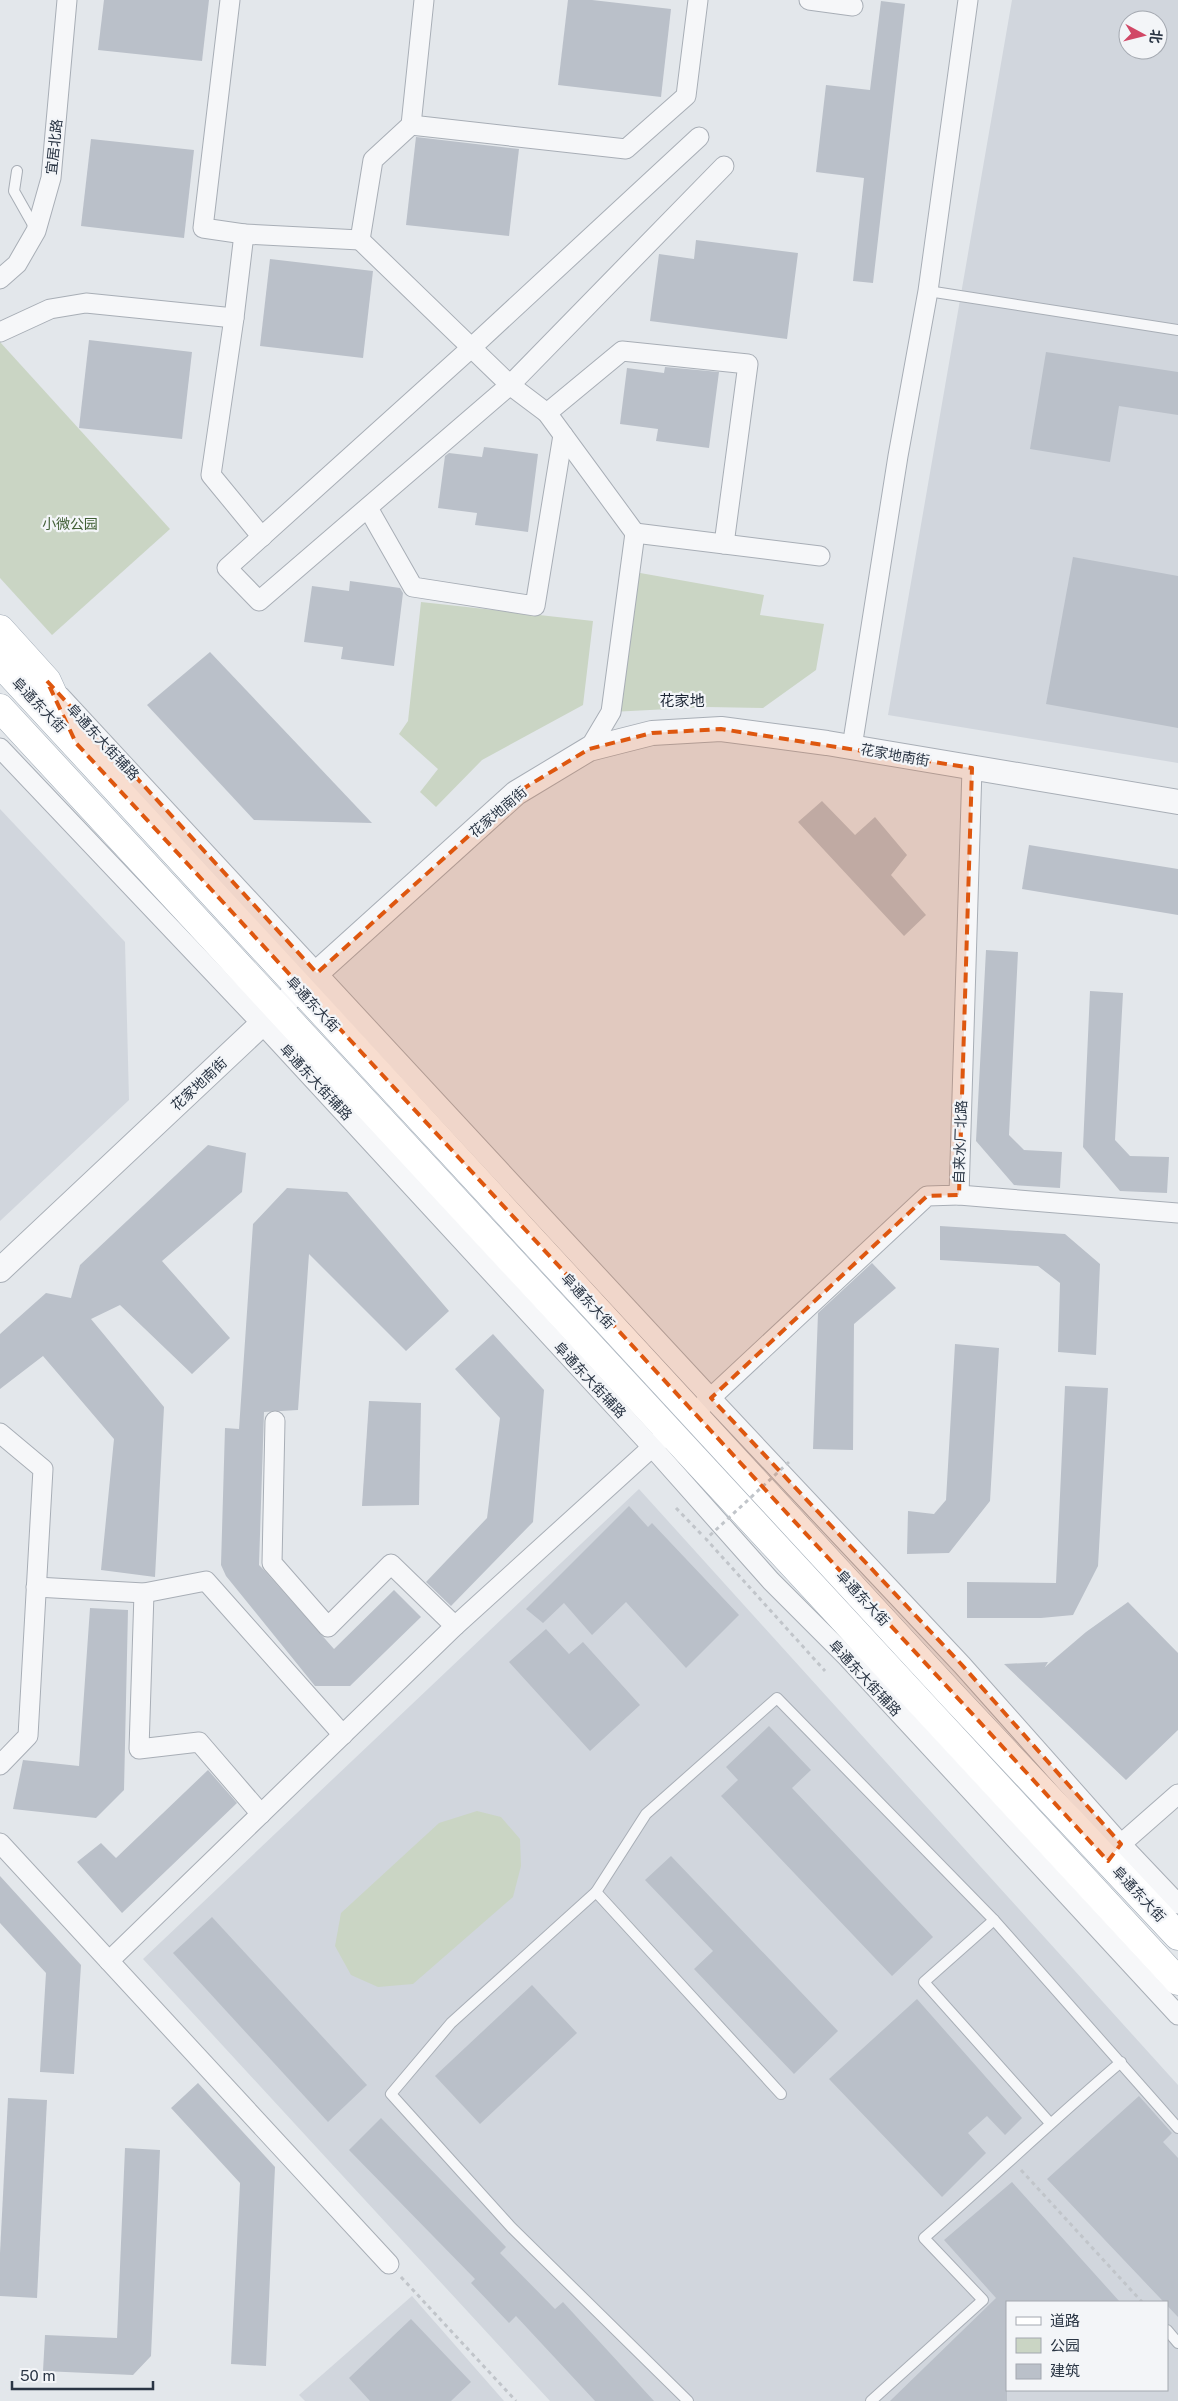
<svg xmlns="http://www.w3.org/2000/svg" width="1178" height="2401" viewBox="0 0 1178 2401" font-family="'Public Sans','Noto Sans SC',sans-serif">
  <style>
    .built { fill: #d1d6dd; fill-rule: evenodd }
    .green { fill: #cad5c4 }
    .building { fill: #bac0c9 }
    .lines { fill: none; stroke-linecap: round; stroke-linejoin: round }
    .service-casing { stroke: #a8aeb6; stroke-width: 12 }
    .minor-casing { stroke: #a8aeb6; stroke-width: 21 }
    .tertiary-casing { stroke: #a8aeb6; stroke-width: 26 }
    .primary-casing { stroke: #a2acb7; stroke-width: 29 }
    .path { stroke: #c1c5ca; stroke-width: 3; stroke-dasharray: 4 4; stroke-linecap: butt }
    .service { stroke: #f6f7f9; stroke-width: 10 }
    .minor { stroke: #f6f7f9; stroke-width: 19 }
    .tertiary { stroke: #f6f7f9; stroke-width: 24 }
    .primary { stroke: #fff; stroke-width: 28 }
    .path-bridge { stroke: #c1c5ca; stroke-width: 3; stroke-dasharray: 4 4; stroke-linecap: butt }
    .marked { fill: #de570f; fill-opacity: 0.2; stroke: #de570f; stroke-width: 4; stroke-dasharray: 10 6; stroke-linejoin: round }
    .labels { text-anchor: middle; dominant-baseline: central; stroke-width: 4.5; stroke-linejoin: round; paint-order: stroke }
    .street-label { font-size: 14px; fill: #2a3544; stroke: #f3f5f8 }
    .park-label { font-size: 14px; fill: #426037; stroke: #f3f5f8 }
    .neighbourhood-label { font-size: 15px; fill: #1c2635; stroke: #f3f5f8 }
  </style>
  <rect width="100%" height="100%" fill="#e3e7eb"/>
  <g class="built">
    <path d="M1012,0h166v763l-290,-48zM1128,20h30v30h-30z"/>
    <path d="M0,809l125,133 4,158 -129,121z"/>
    <path d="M639,1489l539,596v316h-628l-407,-442zM1007,2302h160v88h-160z"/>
    <path d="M412,2296l92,105h-199l-6,-6z"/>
  </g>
  <g class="green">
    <path d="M0,342l170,187 -118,106 -52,-57z"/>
    <path d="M629,571l135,24 -4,20 64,9 -8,46 -53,38 -55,-1 -97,5z"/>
    <path d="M421,602l172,19 -10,84 -101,55 -46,47 -16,-15 18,-23 -39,-35 9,-13z"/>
    <path d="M477,1811l24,6 19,22 1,27 -8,31 -100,87 -35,3 -27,-12 -16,-29 6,-33 98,-90z"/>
  </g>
  <g class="building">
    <path d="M104,0h105l-7,61 -104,-11z"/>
    <path d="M568,0h24l79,9 -10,88 -103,-12z"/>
    <path d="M881,1l24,3 -32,279 -20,-2 11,-103 -48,-6 10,-87 44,5z"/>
    <path d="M416,137l103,12 -10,87 -103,-11z"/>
    <path d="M91,139l103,11 -10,88 -103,-12z"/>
    <path d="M696,240l102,13 -11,86 -137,-18 9,-67 35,5z"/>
    <path d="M270,259l103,12 -10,87 -103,-12z"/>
    <path d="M89,340l103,12 -10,87 -103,-11z"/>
    <path d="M1046,352l132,20v43l-59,-9 -9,56 -80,-13z"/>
    <path d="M665,367l54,5 -10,76 -53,-7 2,-12 -38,-5 7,-56 37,5z"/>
    <path d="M484,447l54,7 -10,78 -53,-7 2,-12 -39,-5 7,-52 4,-3 33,4z"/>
    <path d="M1073,557l105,19v152l-132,-24z"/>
    <path d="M350,581l50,7 3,5 -9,73 -53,-7 2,-12 -39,-5 8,-56 37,5z"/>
    <path d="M210,652l162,171 -118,-3 -107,-115z"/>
    <path d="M822,801l33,34 20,-18 32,38 -16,20 35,40 -22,21 -106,-114z"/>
    <path d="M1029,845l149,24v46l-156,-26z"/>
    <path d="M986,950l32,2 -9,183 15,15 38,2 -2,36 -46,-3 -38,-44z"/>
    <path d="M1090,991l33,2 -8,147 15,16 39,1 -2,36 -47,-2 -37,-44z"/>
    <path d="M208,1145l38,8 -4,39 -80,69 68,77 -38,36 -72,-69 -29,14 73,88 -9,170 -54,-7 13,-131 -71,-83 -43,33v-55l46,-41 25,5 9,-33z"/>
    <path d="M287,1188l60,4 102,119 -43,40 -97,-97 -11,156 -34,2 -5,153 5,5 70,79 60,-59 27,27 -71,69h-35l-89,-110 -5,-11 4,-137 14,1 14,-205z"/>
    <path d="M940,1226l125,8 35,30 -4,91 -38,-3 2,-69 -22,-17 -98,-6z"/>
    <path d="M872,1263l24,25 -42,36 -1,126 -40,-1 5,-136z"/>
    <path d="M493,1334l51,56 -11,132 -82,84 -25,-24 61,-64 13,-100 -45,-49z"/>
    <path d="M955,1344l44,4 -9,153 -41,52 -42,1 1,-43 26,3 12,-14z"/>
    <path d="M1065,1386l43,2 -10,178 -25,49 -32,3h-74v-36l89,1z"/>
    <path d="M369,1401l52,2 -2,102 -57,1z"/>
    <path d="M629,1506l19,21 4,-4 87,92 -53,53 -60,-66 -34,33 -28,-32 -21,20 -17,-14z"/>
    <path d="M1128,1602l50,51v77l-52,50 -122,-116 44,-2 -3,5 41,-35z"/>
    <path d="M90,1608l38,2 -4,180 -28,28 -83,-9 10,-49 56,6z"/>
    <path d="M546,1629l23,25 14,-12 57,63 -50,46 -81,-89z"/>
    <path d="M769,1726l42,44 -19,18 141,149 -41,39 -171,-180 17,-16 -12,-13z"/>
    <path d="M208,1770l29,33 -115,110 -45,-51 24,-19 15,15z"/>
    <path d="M671,1856l167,175 -44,43 -100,-105 19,-18 -68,-71z"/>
    <path d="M0,1876l81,89 -7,109 -34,-2 6,-99 -46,-50z"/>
    <path d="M212,1917l155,168 -39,37 -155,-169z"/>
    <path d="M532,1985l45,48 -97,91 -45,-48z"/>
    <path d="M917,1999l105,119 -17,17 -18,-19 -19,17 18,20 -44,44 -113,-118z"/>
    <path d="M198,2083l77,84 -9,199 -35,-2 9,-181 -69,-75z"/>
    <path d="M1139,2096l33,37 -9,9 15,16v159l-131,-138z"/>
    <path d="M8,2098l39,2 -10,198 -37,-2v-43z"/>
    <path d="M381,2118l125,129 -6,6 55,56 8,-7 91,99h-59l-79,-85 -7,7 -38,-40 4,-4 -126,-129z"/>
    <path d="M125,2148l35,2 -9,206 -18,19 -90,-4 2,-36 72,3z"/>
    <path d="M1012,2182l108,120h-113v99h-117l106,-103 -52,-58z"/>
    <path d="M411,2319l60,63 -20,19h-81l-21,-23z"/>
  </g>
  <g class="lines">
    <defs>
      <g id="service">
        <path d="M17,171l-3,20 22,39"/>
        <path d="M928,291l250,39"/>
        <path d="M596,1892l185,202"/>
        <path d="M994,1920l-70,62 126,141"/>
        <path d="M1167,2330l11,13"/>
        <path d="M688,2401l-177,-174 -120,-133 60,-71 145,-131 50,-78 131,-116 217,222 184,208"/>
        <path d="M871,2401l112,-101 -59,-62c66,-58 130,-119 197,-176"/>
      </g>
      <g id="minor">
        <path d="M230,0l-27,228 41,6"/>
        <path d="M809,0l44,6"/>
        <path d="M411,125l215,24 60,-53 12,-96"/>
        <path d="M699,137l-228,211 -244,220 32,33 251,-216 214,-219"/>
        <path d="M360,240l150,145 37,28 88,120 -24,179 -22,37"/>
        <path d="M0,279l17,-15 19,-33 15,-53 16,-178"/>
        <path d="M0,332l50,-23 36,-6 148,15"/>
        <path d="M547,413l75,-62 126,13 -24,180"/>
        <path d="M368,508l45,79 122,19 28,-171"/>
        <path d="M635,533l185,23"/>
        <path d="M262,537l-51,-62 23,-157 10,-84 116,6 13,-80 38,-35 13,-125"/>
        <path d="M60,696l651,702 251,267 159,179 57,60"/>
        <path d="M852,747l46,-291 30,-165 40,-291"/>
        <path d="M0,748l262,276 390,423 119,134 76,76 331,358"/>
        <path d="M959,1195l219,18"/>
        <path d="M703,1405l224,-209 32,-1 13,-427"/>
        <path d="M275,1421l-3,142 56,64 63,-63 64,62"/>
        <path d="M0,1433l43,36 -15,267 -28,29"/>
        <path d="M36,1587l108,6 62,-12 137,154"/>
        <path d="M144,1593l-5,156 60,-7 62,72"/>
        <path d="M0,1843l389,421"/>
        <path d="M1113,1855l8,-11 57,-50"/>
        <path d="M109,1961l346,-335 205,-186"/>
      </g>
      <path id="tertiary" d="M0,1270l299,-281 217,-196 73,-44 63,-16 69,-4 106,14 351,59"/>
      <g id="primary">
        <path d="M0,629l47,52 19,42"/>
        <path d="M0,663l950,1030 228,243"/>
        <path d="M0,708l1178,1273"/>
      </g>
    </defs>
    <use href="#service" class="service-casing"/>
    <use href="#minor" class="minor-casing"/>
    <use href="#tertiary" class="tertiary-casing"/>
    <use href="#primary" class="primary-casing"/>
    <g class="path">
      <path d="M676,1508l27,28"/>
      <path d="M1021,2170l121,132"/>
      <path d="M401,2277l115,124"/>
    </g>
    <use href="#service" class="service"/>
    <use href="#minor" class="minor"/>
    <use href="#tertiary" class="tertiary"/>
    <use href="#primary" class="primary"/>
    <path class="path-bridge" d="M789,1462l-83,77 119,132"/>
  </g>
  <path class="marked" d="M47,681l270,292 199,-180 73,-44 63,-16 69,-4 251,39 -13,427 -32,1 -216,202 251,267 159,179 -13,17 -1032,-1118z"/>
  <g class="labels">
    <g class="street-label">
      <text transform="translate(54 147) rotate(-84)">宜居北路</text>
      <text transform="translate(39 705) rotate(46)">阜通东大街</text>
      <text transform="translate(103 742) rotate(47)">阜通东大街辅路</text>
      <text transform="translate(895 755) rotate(10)">花家地南街</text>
      <text transform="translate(498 812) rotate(-40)">花家地南街</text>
      <text transform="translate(313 1004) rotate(47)">阜通东大街</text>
      <text transform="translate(316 1082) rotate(47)">阜通东大街辅路</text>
      <text transform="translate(199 1084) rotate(-43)">花家地南街</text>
      <text transform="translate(960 1142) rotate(-88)">自来水厂北路</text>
      <text transform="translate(588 1301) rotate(47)">阜通东大街</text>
      <text transform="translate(590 1380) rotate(47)">阜通东大街辅路</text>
      <text transform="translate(863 1598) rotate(47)">阜通东大街</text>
      <text transform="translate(865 1678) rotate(47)">阜通东大街辅路</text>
      <text transform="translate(1139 1894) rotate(47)">阜通东大街</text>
    </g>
    <g class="park-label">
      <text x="70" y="524">小微公园</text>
    </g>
    <g class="neighbourhood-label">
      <text x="682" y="700">花家地</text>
    </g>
  </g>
  <rect x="1006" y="2301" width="162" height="90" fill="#f3f5f8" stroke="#a3a8b0"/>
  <rect x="1016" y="2317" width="25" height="8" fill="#ffffff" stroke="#a3a8b0"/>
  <text x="1050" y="2326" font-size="15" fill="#2a3544">道路</text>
  <rect x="1016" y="2338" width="25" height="15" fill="#cad5c4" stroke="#a3a8b0"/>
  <text x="1050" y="2351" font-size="15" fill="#2a3544">公园</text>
  <rect x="1016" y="2364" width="25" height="15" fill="#bac0c9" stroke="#a3a8b0"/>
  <text x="1050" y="2376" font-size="15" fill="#2a3544">建筑</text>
  <g transform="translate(1143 35) rotate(97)"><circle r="24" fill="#f3f5f8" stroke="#a3a8b0"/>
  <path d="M0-4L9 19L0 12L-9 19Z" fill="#d14766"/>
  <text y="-8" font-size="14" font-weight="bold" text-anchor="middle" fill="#2a3544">北</text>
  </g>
  <path d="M12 2381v8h141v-8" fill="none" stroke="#2a3544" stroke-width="2.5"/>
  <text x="20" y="2381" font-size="15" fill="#2a3544" stroke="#f3f5f8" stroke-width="4" paint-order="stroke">50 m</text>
</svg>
